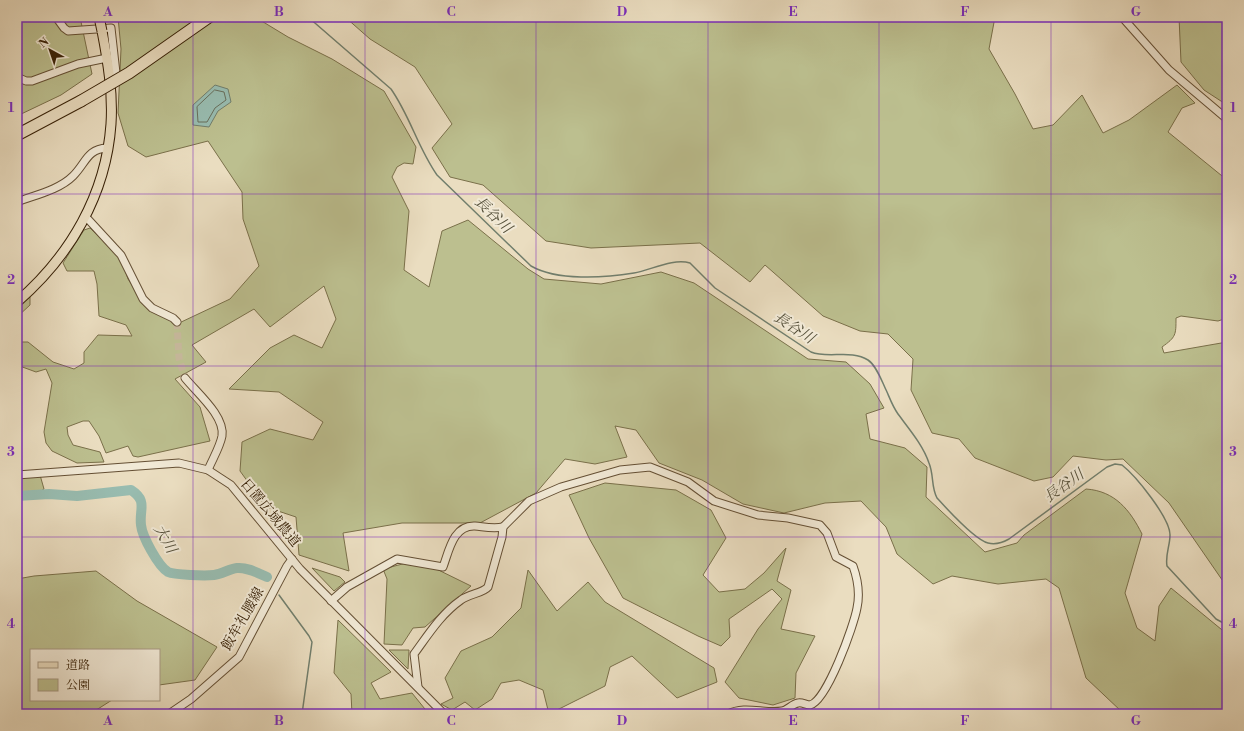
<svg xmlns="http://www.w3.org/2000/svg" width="1244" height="731" viewBox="0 0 1244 731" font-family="'Libre Bodoni','Noto Serif JP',serif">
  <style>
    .green { fill: #bcbf8f; stroke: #7a704a }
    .water { fill: #98bcb0; stroke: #717e6c }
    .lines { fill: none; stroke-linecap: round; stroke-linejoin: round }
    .shore { stroke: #686e5b; stroke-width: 1 }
    .stream { stroke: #717e6c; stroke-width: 1.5 }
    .river { stroke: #98bcb0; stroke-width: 10 }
    .minor-tunnel { stroke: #c6b79b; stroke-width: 7; stroke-dasharray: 7 3.5; stroke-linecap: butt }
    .minor-casing { stroke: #644f34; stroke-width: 9 }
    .major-casing { stroke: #372006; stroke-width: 11 }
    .highway-casing { stroke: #372006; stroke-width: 13 }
    .minor { stroke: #f1e9d6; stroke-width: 7 }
    .major { stroke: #eaddc0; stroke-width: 9 }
    .highway { stroke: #eaddc0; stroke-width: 11 }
    .major-bridge-casing { stroke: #372006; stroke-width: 11; stroke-linecap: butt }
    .highway-bridge-casing { stroke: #372006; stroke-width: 13; stroke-linecap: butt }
    .major-bridge { stroke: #eaddc0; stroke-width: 9 }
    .highway-bridge { stroke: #eaddc0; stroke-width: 11 }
    .grid { fill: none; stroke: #7b2cbf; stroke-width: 1; stroke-opacity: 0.55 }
    .labels { text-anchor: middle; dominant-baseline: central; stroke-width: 4; stroke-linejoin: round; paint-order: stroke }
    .street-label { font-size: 14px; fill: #372006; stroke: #f1e9d6 }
    .water-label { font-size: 15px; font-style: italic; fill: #544f39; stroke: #f1e9d6 }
    .neatline { fill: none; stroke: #7b2cbf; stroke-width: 1.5 }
    .grid-label { font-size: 13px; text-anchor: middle; font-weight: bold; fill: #7b2cbf }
  </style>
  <rect width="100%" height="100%" fill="#eaddc0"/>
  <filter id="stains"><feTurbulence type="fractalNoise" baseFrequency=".005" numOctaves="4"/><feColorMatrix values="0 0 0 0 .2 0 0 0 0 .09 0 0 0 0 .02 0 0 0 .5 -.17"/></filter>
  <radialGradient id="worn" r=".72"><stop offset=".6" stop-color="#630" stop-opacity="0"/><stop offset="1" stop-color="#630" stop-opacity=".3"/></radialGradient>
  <g class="green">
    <path d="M17,17h63l12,57 -31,21 -44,21z"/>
    <path d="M118,17h137l33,20 44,22 52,32 32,56 -3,17 -9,-1 -7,4 -5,10 17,34 -5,59 25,17 13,-56 26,-11 60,49 16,10 57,5 60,-12 33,11 114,76 38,3 24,22 14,24 -18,6 4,25 35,9 22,19 -1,30 59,55 32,-9 7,-8 62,-46c29,2 44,21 56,45l-17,59 12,35 18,13 4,-35 12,-18 56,46v80h-89l-16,-2 -36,-34 -27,-90 -13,-9 -48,5 -46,-8 -19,8 -36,-30 -11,-27 -25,-26 -36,2 -41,10 -41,-9 -41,-24 -43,-17 -23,-33 -21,-4 12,31 -32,7 -30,-5 -29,34 -56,30h-78l-59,10 6,38 -50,-16 -3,-38 -30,-10 -26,-36 2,-29 28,-13 43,11 10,-18 -44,-30 -50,-3 41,-41 24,-13 28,13 14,-29 -12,-33 -54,41 -16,-18 -62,36 14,17 -31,17 25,28 10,34 -72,16 -5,-1 -5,-10 -22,7 -7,-17 -10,-15h-6l-16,6 1,8 5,10 27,7 4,10 -27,1 -25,-12 -6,-8 -2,-11 8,-49 -6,-14 -10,3 -19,-7v-23h11l25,20 21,7 10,-6v-11l14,-17 34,1 -6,-11 -27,-9 -2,-32 -3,-13h-27l-4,-8 21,-33 6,-2 31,30 7,21 19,28 30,17 53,-25 29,-33 -16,-47 -1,-27 -34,-51 -62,16 -18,-11 -10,-33 3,-64z"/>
    <path d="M345,17h650l-6,32 26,45 18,35 20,-4 29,-30 21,38 26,-13 48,-35 18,18 -13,5 -14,24 59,48v138l-9,3 -37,-5 -5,2c0,17 0,19 -14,29l2,6 63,-11v245l-58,-84 -46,-44 -17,1 -33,-4 -20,21 -19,4 -59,-23 -16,-19 -27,-6 -21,-43 2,-31 -25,-25 -28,-3 -37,-15 -58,-51 -15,17 -50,-39 -109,5 -45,-7 -63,-56 -33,-8 -18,-29 20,-24 -37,-57 -45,-28z"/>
    <path d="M1179,17h48v88l-23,-15 -23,-28z"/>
    <path d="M30,297v8l-13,12v-10z"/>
    <path d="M17,475h23l4,14 -3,2 -24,2z"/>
    <path d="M605,483l71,7 35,20 15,28 -23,37 16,17 26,-3 19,-16 22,-25 -9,33 14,9 -10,39 34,7 -19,37 -1,25 -22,7 -34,-7 -14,-16 33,-53 24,-30 -10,-10 -43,30 1,18 -9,9 -23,-10 -75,-38 -34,-60 -20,-43z"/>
    <path d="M418,560l53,26 -46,41 -12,1 -11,17 -18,-1 3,-65 -4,-10z"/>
    <path d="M312,568l28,9 5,5 -11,9z"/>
    <path d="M528,570l29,41 31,-29 17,20 109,66 3,14 -40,16 -45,-42 -22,11 -5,19 -56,28 -6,-24 -24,-10 -18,3 -9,16 -17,11 -10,-8 -13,8 -11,-6 12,-6 -8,-20 16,-27 31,-14 29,-29z"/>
    <path d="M96,571l41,30 80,46 -22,33 -36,5v-35h-128v50h81l-22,14h-73v-135l17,-3z"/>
    <path d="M338,620l53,52 -20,11 9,16 32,-6 17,21h-77l-1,-20 -17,-21z"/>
    <path d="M389,650h20l-1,19z"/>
  </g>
  <path class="water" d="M215,85l13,4 3,13 -13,9 -9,16 -16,-2v-20z"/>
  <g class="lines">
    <path class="shore" d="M215,90l9,2 2,8 -11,8 -8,14h-9l-1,-15z"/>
    <g class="stream">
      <path d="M308,17l83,72c19,27 27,59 46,86l94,91c26,15 73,12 103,7 17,-3 39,-15 56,-10l25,25 96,64c17,7 40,-3 57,8 9,6 14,22 19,32 3,7 6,15 11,22 11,15 25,31 31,49 5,12 2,24 8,35 10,11 38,42 51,45 8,2 14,0 21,-4l98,-72 8,-3 7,1c14,11 48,53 48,70 0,11 -5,20 -3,31l49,53 11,6"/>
      <path d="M279,595l30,41 3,6 -10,72"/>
    </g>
    <path class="river" d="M17,496l32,-2 28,2 54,-6c17,11 8,19 10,35 1,11 17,41 27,47 7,3 37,4 46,3 8,-1 15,-6 23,-7 10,-1 21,5 30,9"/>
    <path class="minor-tunnel" d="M177,322l2,36 6,20"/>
    <defs>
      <g id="minor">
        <path d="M56,17l8,11 4,3 43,-3 5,45 -6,4"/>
        <path d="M1122,17l47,53 58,49"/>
        <path d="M17,77l9,4h6l46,-17 29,-6"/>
        <path d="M17,202c18,-7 42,-12 56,-26 13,-13 14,-27 34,-28"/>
        <path d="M86,217l35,38 22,44 9,9 21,10 4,4"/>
        <path d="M185,378c12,15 40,38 37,58 -2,11 -10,24 -14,34"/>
        <path d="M17,475l162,-12 29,7 23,15 69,84 144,145"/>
        <path d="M331,601l16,-14 50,-28 46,8c6,-16 10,-42 32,-41 10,1 18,3 28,1"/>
        <path d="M418,687l-4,-33c14,-19 27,-40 47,-54 8,-6 22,-7 27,-13l14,-50 1,-10 26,-26 32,-14 59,-17 30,-3 38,15 26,19 44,14 30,3 32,7 7,8 9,24 17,9c5,14 7,28 4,42 -3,17 -30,93 -47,97 -4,0 -8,-3 -12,-2 -6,1 -10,7 -16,8 -18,3 -37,-6 -54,3"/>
        <path d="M169,714l22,-15 48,-42 48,-91 5,-7"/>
      </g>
      <path id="major" d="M17,302c53,-46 89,-107 94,-178 2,-31 -3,-62 -9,-93"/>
      <path id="highway" d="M17,135l64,-34"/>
    </defs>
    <use href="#minor" class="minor-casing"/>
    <use href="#major" class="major-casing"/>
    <use href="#highway" class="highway-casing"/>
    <use href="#minor" class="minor"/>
    <use href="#major" class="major"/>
    <use href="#highway" class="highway"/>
    <defs>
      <path id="major-bridge" d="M99,17l3,14"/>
      <path id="highway-bridge" d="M81,101l48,-28 80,-56"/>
    </defs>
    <use href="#major-bridge" class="major-bridge-casing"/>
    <use href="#highway-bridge" class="highway-bridge-casing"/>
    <use href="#major-bridge" class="major-bridge"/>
    <use href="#highway-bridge" class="highway-bridge"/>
  </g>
  <path class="grid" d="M193,17v697M365,17v697M536,17v697M708,17v697M879,17v697M1051,17v697M17,194h1210M17,366h1210M17,537h1210"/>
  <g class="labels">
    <g class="street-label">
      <text transform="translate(270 513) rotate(50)">日置広域農道</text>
      <text transform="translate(243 619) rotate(-60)">飯牟礼腰線</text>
    </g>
    <g class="water-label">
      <text transform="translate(493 215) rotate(44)">長谷川</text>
      <text transform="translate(794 328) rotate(33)">長谷川</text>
      <text transform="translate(1064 486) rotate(-36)">長谷川</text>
      <text transform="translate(165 539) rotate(60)">大川</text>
    </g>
  </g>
  <rect width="1244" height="731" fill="none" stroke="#eaddc0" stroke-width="44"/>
  <rect x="30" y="649" width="130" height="52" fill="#f1e9d6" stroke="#a79983"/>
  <rect x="38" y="662" width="20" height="6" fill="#eaddc0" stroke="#a79983"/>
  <text x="66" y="669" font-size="12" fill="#372006">道路</text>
  <rect x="38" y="679" width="20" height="12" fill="#bcbf8f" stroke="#a79983"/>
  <text x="66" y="689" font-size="12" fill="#372006">公園</text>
  <g transform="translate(50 50) rotate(320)" stroke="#f1e9d6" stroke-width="3" paint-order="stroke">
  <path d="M0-3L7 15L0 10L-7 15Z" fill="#372006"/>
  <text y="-6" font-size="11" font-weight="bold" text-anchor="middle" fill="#372006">N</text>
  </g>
  <rect x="22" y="22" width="1200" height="687" class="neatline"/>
  <g class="grid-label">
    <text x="108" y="16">A</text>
    <text x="279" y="16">B</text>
    <text x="451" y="16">C</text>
    <text x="622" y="16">D</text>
    <text x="793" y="16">E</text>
    <text x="965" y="16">F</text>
    <text x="1136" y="16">G</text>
    <text x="11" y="112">1</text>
    <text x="1233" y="112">1</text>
    <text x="11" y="284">2</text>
    <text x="1233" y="284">2</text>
    <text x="11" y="456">3</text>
    <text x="1233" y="456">3</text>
    <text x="11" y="628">4</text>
    <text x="1233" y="628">4</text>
    <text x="108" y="725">A</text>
    <text x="279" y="725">B</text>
    <text x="451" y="725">C</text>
    <text x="622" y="725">D</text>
    <text x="793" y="725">E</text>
    <text x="965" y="725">F</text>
    <text x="1136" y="725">G</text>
  </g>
  <rect width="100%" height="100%" filter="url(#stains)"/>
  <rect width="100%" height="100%" fill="url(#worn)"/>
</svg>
